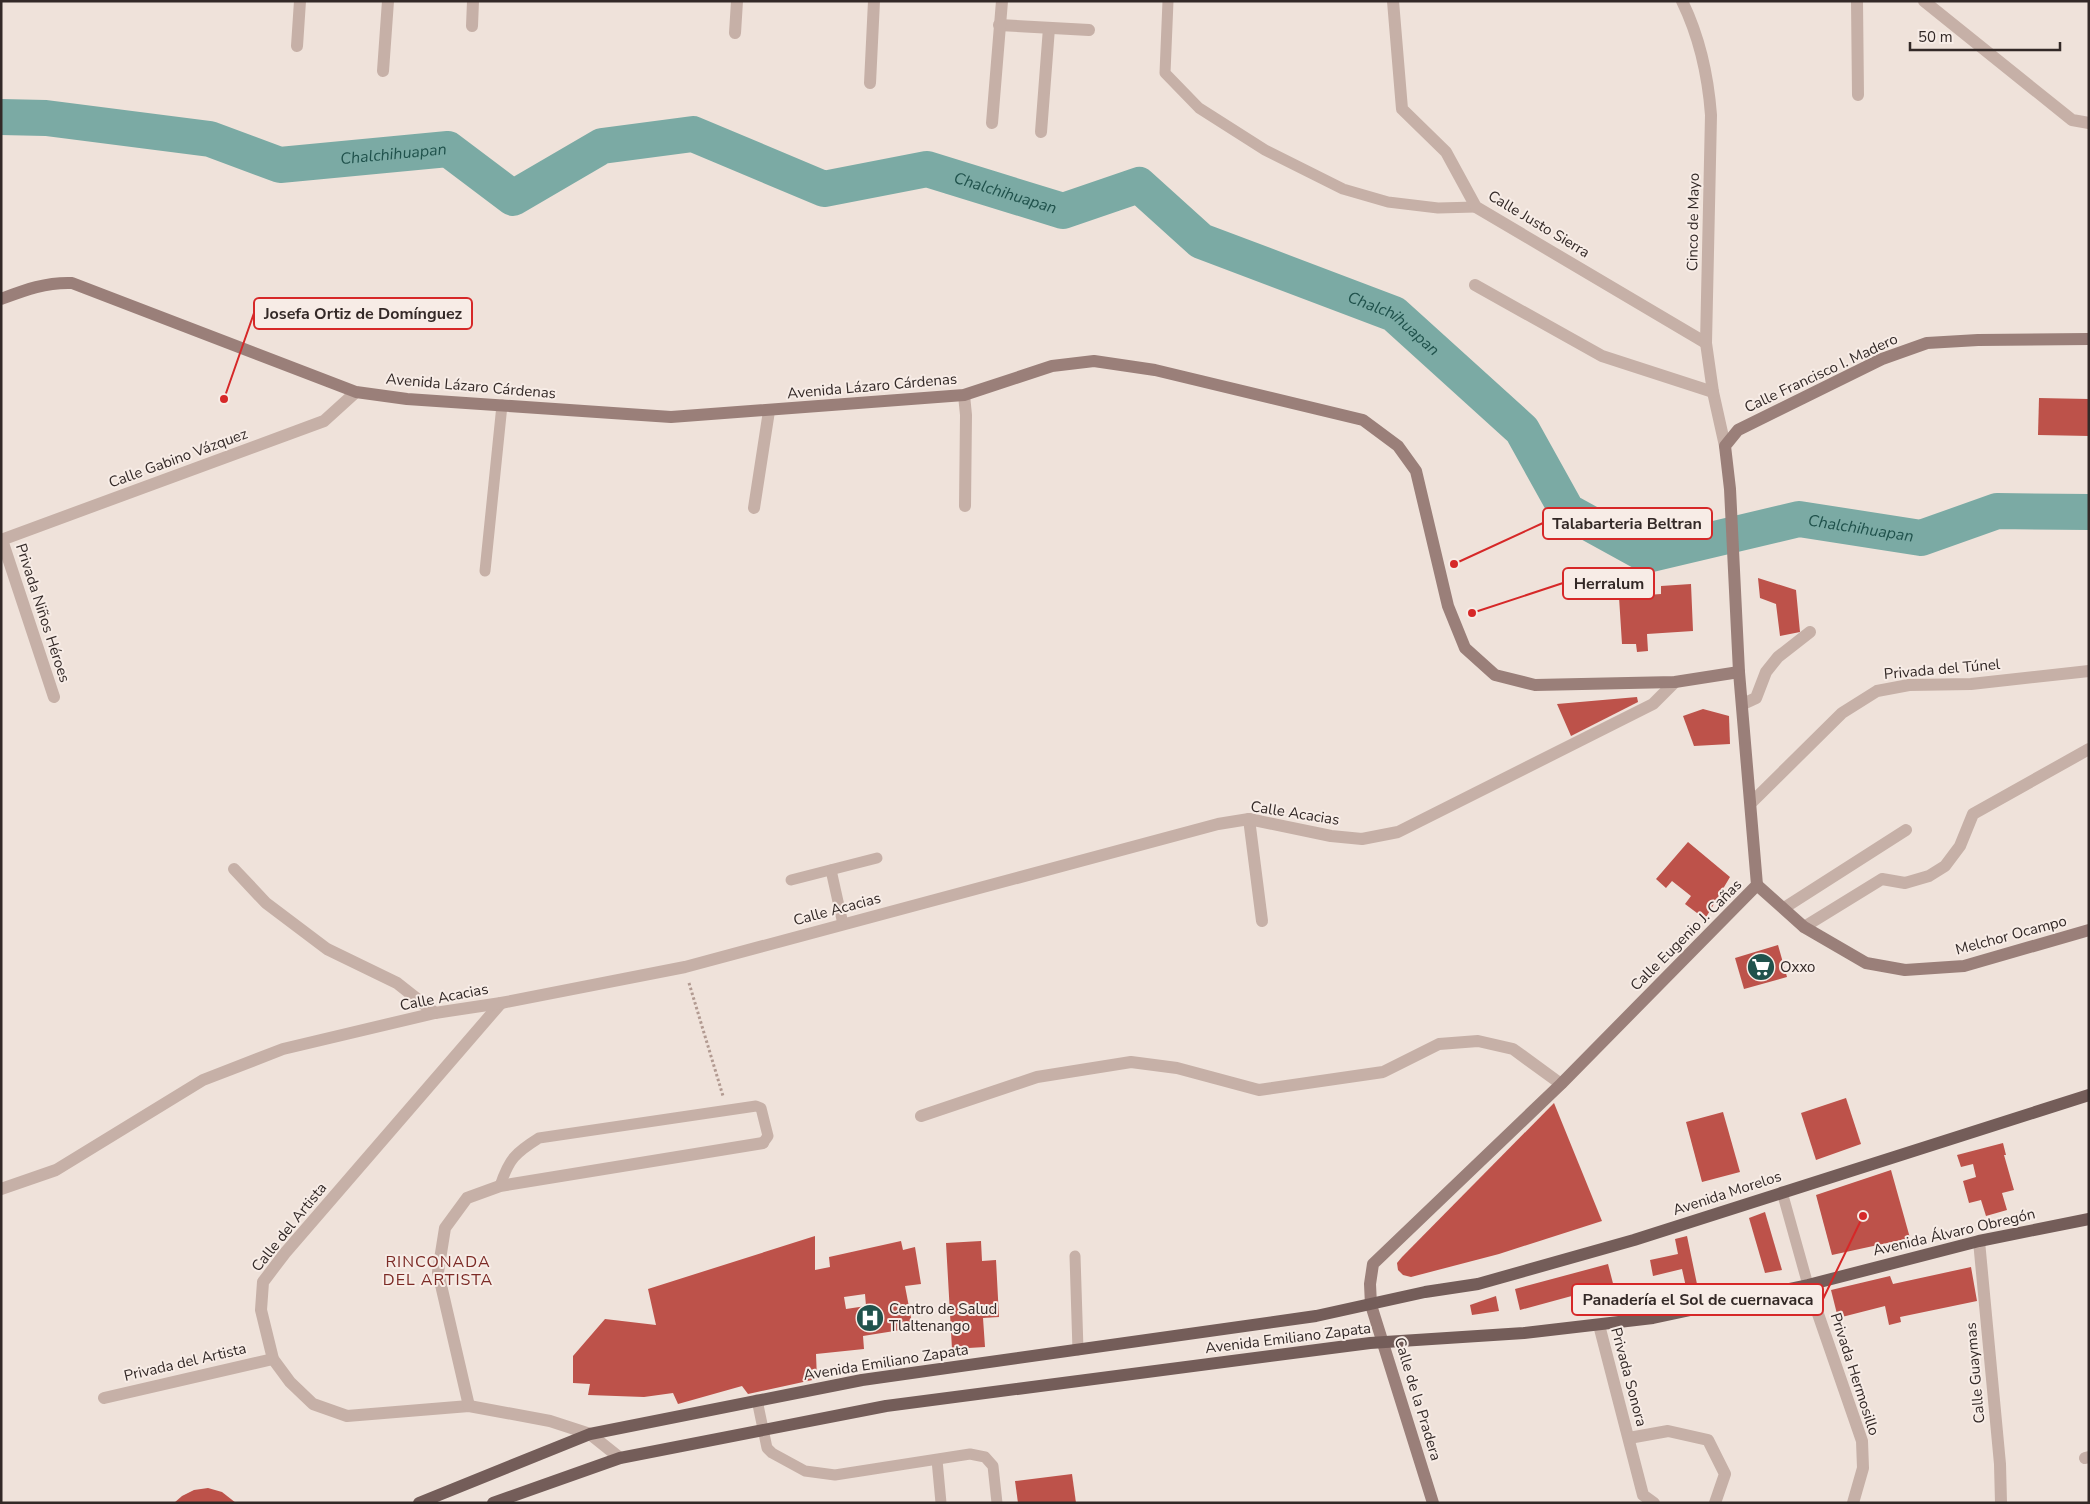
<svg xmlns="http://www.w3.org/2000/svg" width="2090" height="1504" viewBox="0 0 2090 1504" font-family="'Nunito Sans',sans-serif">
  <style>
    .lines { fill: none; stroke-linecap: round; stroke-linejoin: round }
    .river { stroke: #7baaa4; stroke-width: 36 }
    .building { fill: #bd524a; fill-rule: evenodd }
    .path { stroke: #b29a91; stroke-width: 3; stroke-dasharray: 2.5 2.5; stroke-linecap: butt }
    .lane { stroke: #c6b0a7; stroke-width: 11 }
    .street { stroke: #c6b0a7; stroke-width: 12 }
    .secondary { stroke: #9a7f79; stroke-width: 12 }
    .primary { stroke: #745d59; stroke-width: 12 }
    .labels { text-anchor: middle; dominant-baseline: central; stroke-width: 4; stroke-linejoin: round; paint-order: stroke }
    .street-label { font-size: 15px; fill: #332927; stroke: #f7ece6 }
    .poi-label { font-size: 15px; fill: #332927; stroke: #f7ece6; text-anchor: start }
    .water-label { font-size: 16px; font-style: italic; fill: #20524c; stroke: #f7ece6 }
    .neighbourhood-label { font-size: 16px; letter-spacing: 1px; fill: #7c2b26; stroke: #f7ece6 }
    .leader { fill: none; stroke: #d62828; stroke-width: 2 }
    .callout-dot { fill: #d62828; stroke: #f7ece6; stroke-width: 2 }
    .callout { fill: #f7ece6; stroke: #d62828; stroke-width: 2 }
    .callout-label { font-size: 16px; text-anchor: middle; font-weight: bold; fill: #332927 }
  </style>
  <rect width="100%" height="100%" fill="#efe2da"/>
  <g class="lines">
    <path class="river" id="s1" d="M1,117l45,1 164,21 70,26 168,-16 65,49 89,-52 91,-12 131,55 103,-20 136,42 76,-26 62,56 193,73 128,116 45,81 80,44 152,-36 122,19 76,-27 92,1"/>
  </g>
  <g class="building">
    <path d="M2039,398l50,1v37l-51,-1z"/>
    <path d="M1758,578l38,12 4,42 -20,4 -4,-32 -16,-6z"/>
    <path d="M1691,584l2,47 -46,3 1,17 -11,1 -1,-8h-14l-3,-47 42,-3v-8z"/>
    <path d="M1637,697l1,5 -67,34 -14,-32z"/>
    <path d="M1703,709l26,7 1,28 -36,2 -11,-30z"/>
    <path d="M1688,842l42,35 -25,42 -20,-15 6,-8 -19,-15 -6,7 -10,-9z"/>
    <path d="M1778,945l9,32 -43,12 -9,-31z"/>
    <path d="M1846,1098l15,46 -45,16 -15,-47z"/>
    <path d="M1554,1103l48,118 -103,33 -88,23 -8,-2 -5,-5 -1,-7 5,-6z"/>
    <path d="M1723,1112l17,60 -38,10 -16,-60z"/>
    <path d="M2003,1143l3,12h-2l10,35 -12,3 5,17 -21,6 -5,-16 -12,3 -6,-22 13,-4 -3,-13 -12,3 -4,-12z"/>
    <path d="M1891,1170l19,68 -78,17 -16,-60z"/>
    <path d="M1765,1212l17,58 -17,3 -16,-55z"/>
    <path d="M815,1236v34l15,-3 -1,-10 72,-16 2,9 12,-3 6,37 -16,2 8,42 -50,8 1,13 -48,5 1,25 -69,15 -6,-8 -64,18 -5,-11 -29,4 -56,-2 2,-11 -17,-1v-27l32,-37 51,6 -8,-36zM865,1294l1,12 -20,3 -2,-12z"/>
    <path d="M1687,1236l10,48 -11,3 -4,-18 -29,7 -3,-16 28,-6 -3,-15z"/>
    <path d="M981,1241l1,20 14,-1 3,57 -16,1 2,29 -33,2 -6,-106z"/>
    <path d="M1608,1264l8,31 -24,6 -2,-10 -70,19 -5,-21z"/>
    <path d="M1971,1267l6,34 -77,16 1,5 -12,3 -4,-19 -47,12 -7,-28 59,-14 3,8z"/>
    <path d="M1496,1296l3,15 -27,4 -2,-10z"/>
    <path d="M1072,1474l4,29h-58l-3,-22z"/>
    <path d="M208,1488l14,4 14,11h-62l8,-7 12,-6z"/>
  </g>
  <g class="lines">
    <path class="path" d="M689,983l34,113"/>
    <g class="lane">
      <path d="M1168,1l-3,72 34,35 66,42 78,39 45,13 50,6 38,-1"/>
      <path d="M485,571l17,-166"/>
      <path d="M831,870l12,54"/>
      <path d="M791,880l86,-22"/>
      <path d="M500,1186c9,-27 15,-33 39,-48l217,-32 5,2 7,28 -5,7"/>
      <path d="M1782,1192l26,93"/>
      <path d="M1075,1256l3,94"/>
      <path d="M757,1400l10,48 5,5 33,18 30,4 135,-21 15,3 8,9 4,37"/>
      <path d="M937,1460l4,43"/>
    </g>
    <g class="street">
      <path d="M1393,1l9,108 44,43 30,55 230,136"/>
      <path d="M1682,1c18,37 26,74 29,114l-5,228 7,49 12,54"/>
      <path d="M1857,1l1,94"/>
      <path d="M1924,1l148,119 17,3"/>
      <path d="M999,25l90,5"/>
      <path d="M472,26l1,-25"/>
      <path d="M735,33l2,-32"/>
      <path d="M297,46l3,-45"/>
      <path d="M383,71l5,-70"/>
      <path d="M870,83l4,-82"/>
      <path d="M992,123l10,-122"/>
      <path d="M1041,132l8,-104"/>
      <path d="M1475,285l127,71 111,36"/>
      <path d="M964,395l2,20 -1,91"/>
      <path d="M754,508l15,-97"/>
      <path d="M1,540l323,-119 32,-29"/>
      <path d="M2,540l52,157"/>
      <path d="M1743,704l13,-6 10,-26 12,-15 32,-25"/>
      <path d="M1751,803l91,-90 35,-22 32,-6 62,-1 118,-13"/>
      <path d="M1249,819l13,102"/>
      <path d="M234,869l32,34 61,46 70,34 38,30"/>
      <path d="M1784,908l122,-78"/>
      <path d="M1804,927l78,-48 23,4 24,-7 16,-10 15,-20 13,-32 116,-65"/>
      <path d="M501,1003l-216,250 -22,29 -2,28 12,49 17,23 23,22 34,12 122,-10 81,15 40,13 30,24"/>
      <path d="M921,1116l116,-39 94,-15 46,6 82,22 124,-18 56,-28 39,-3 35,8 48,35"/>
      <path d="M1,1189l55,-19 147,-90 80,-31 152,-36 66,-10 184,-36 533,-143 31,-5 82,17 31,3 36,-7 255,-128 22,-22"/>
      <path d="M1979,1241l21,223 1,39"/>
      <path d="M1808,1285l54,156 1,27 -10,35"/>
      <path d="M1599,1325l44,170 11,8"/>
      <path d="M104,1398l169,-39"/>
      <path d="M469,1406l-31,-134 7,-44 22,-30 33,-12 263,-43"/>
      <path d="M1629,1438l39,-7 40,9 17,34 -10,29"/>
      <path d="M2085,1458l4,-1"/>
    </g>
    <g class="secondary">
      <path d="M1,299c24,-9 45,-17 71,-16l284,109 51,7 264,18 293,-22 88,-29 42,-5 61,9 208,50 35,26 18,25 32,135 17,42 30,27 40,10 140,-3 64,-10"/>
      <path d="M1757,885l47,42 62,36 39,7 59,-4 125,-36"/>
      <path d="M1433,1503l-62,-198 -1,-21 3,-20 188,-180 196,-199 -18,-213 -9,-183 -5,-43 13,-16 144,-71 45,-16 51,-3 111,-1"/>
    </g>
    <g class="primary">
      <path d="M419,1503l171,-69 272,-54 454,-64 109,-24 53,-8 156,-44 455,-145"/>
      <path d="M493,1503l127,-45 266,-52 484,-63 154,-10 129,-15 155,-33 171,-44 110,-22"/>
    </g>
  </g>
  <defs>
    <symbol id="supermarket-disc" viewBox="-11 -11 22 22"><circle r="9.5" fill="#20524c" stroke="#f7ece6"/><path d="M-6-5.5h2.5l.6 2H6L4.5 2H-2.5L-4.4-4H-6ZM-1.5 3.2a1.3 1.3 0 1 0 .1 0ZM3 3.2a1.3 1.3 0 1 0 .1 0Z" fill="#fff"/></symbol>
    <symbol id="hospital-disc" viewBox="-11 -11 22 22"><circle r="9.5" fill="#20524c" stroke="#f7ece6"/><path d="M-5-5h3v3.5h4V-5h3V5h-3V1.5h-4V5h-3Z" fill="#fff"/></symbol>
  </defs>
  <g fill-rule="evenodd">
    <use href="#supermarket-disc" x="1745" y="951" width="32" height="32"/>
    <use href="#hospital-disc" x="854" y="1302" width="32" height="32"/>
  </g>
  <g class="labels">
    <g class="street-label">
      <text transform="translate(1693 222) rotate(-89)">Cinco de Mayo</text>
      <text transform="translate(1539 224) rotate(31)">Calle Justo Sierra</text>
      <text transform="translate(1821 373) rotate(-25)">Calle Francisco I. Madero</text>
      <text transform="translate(471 386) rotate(5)">Avenida Lázaro Cárdenas</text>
      <text transform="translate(872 386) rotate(-5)">Avenida Lázaro Cárdenas</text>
      <text transform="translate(178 458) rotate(-20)">Calle Gabino Vázquez</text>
      <text transform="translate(43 613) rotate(72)">Privada Niños Héroes</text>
      <text transform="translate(1942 669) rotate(-5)">Privada del Túnel</text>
      <text transform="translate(1295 813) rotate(9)">Calle Acacias</text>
      <text transform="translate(837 909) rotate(-15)">Calle Acacias</text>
      <text transform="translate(1686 935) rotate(-45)">Calle Eugenio J. Cañas</text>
      <text transform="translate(2011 935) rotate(-15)">Melchor Ocampo</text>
      <text transform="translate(444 997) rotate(-11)">Calle Acacias</text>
      <text transform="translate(1727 1193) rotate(-18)">Avenida Morelos</text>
      <text transform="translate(289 1227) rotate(-51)">Calle del Artista</text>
      <text transform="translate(1954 1232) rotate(-13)">Avenida Álvaro Obregón</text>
      <text transform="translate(1288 1338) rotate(-7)">Avenida Emiliano Zapata</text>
      <text transform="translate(185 1362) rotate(-13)">Privada del Artista</text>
      <text transform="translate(886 1362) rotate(-9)">Avenida Emiliano Zapata</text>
      <text transform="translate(1975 1373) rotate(-95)">Calle Guaymas</text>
      <text transform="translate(1855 1374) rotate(72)">Privada Hermosillo</text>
      <text transform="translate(1629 1377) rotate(75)">Privada Sonora</text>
      <text transform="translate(1418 1399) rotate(73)">Calle de la Pradera</text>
    </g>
    <g class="poi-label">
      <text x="1780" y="967">Oxxo</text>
      <text x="889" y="1309">Centro de Salud<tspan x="889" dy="17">Tlaltenango</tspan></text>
    </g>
    <g class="water-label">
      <text stroke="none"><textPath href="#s1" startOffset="399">Chalchihuapan</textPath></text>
      <text stroke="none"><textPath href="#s1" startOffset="1059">Chalchihuapan</textPath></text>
      <text stroke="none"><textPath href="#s1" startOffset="1494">Chalchihuapan</textPath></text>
      <text stroke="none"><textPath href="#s1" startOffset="2065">Chalchihuapan</textPath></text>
    </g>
    <g class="neighbourhood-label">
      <text x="438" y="1262">RINCONADA<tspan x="438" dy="18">DEL ARTISTA</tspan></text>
    </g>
  </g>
  <path class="leader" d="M224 399L254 313M1454 564L1543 523M1472 613L1563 583M1863 1216L1823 1299"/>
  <g class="callout-dot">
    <circle cx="224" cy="399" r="5"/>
    <circle cx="1454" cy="564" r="5"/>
    <circle cx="1472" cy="613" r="5"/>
    <circle cx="1863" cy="1216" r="5"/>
  </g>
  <g class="callout">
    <rect x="254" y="298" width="218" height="31" rx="5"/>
    <rect x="1543" y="508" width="169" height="31" rx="5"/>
    <rect x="1563" y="568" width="91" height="31" rx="5"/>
    <rect x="1572" y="1284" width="251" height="31" rx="5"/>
  </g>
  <g class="callout-label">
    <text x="363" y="319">Josefa Ortiz de Domínguez</text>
    <text x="1627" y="529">Talabarteria Beltran</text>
    <text x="1609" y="589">Herralum</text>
    <text x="1698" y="1305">Panadería el Sol de cuernavaca</text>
  </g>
  <rect width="2090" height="1504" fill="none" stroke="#332927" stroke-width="5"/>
  <path d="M1910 42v8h150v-8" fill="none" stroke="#332927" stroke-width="2.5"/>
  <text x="1918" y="42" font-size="15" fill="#332927" stroke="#f7ece6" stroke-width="4" paint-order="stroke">50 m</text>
</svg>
